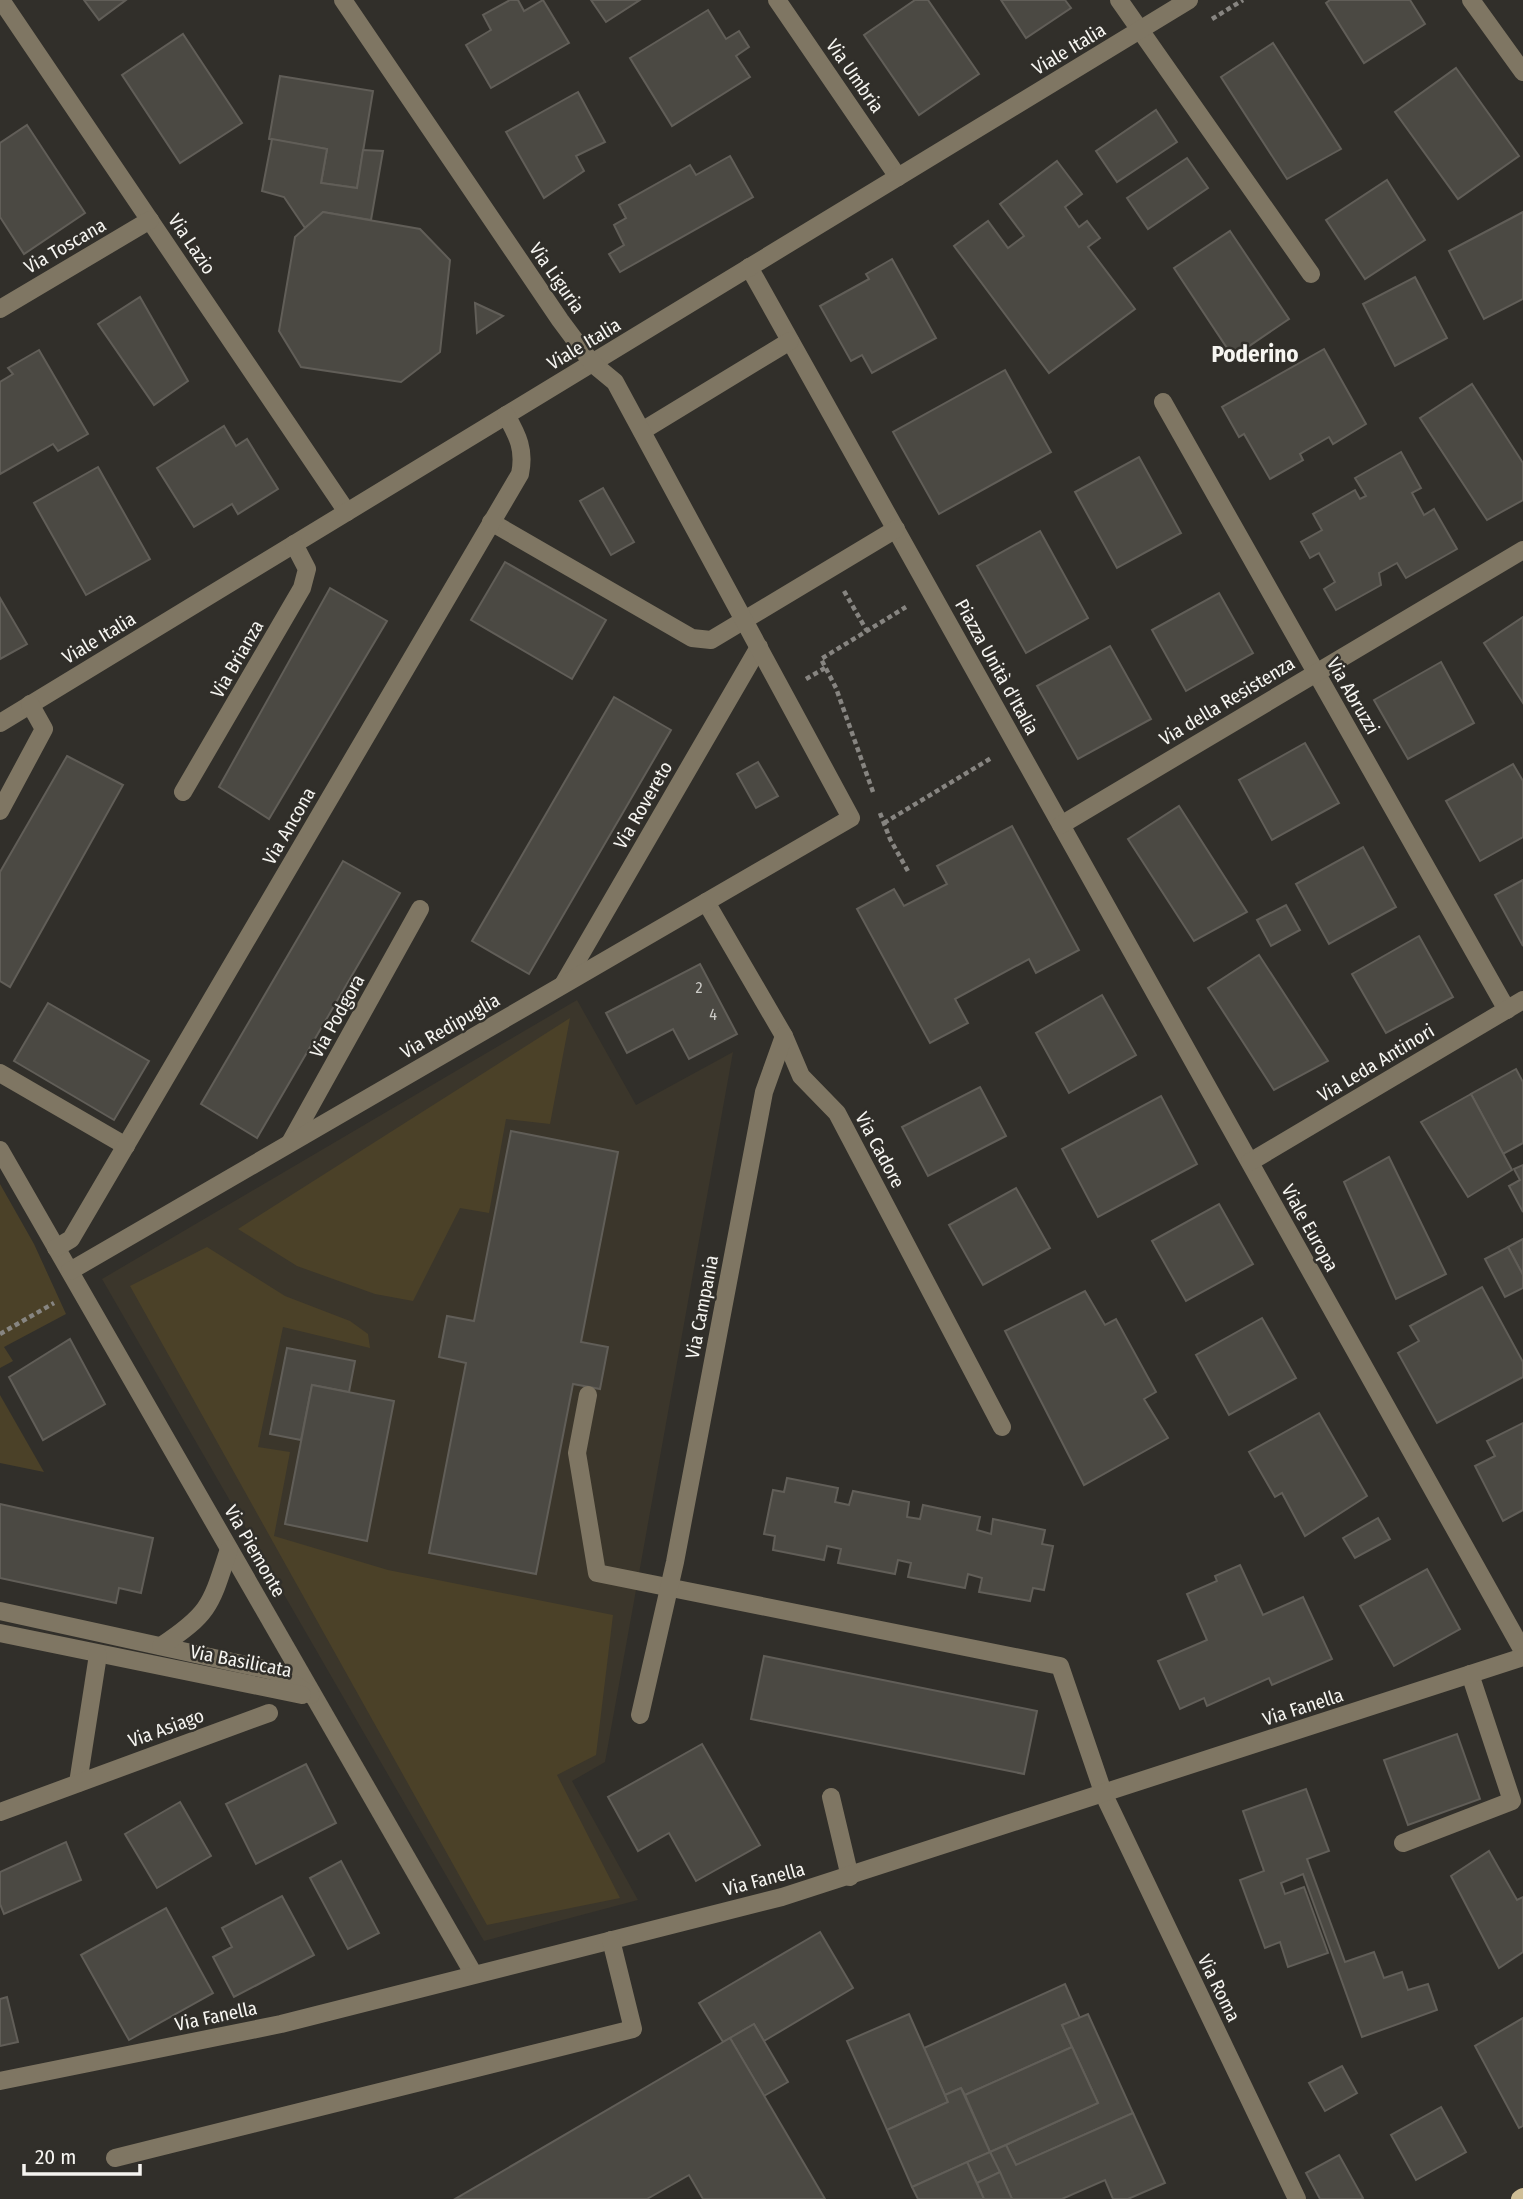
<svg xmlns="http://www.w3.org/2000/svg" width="1523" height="2199" viewBox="0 0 1523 2199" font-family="'Fira Sans Condensed',sans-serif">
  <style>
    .built { fill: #3b362b }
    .green { fill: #4b4128 }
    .building { fill: #4b4943; stroke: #615e58; stroke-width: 2 }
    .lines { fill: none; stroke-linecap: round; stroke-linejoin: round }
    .path { stroke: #878581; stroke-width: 4.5; stroke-dasharray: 5 3.5; stroke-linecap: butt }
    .minor { stroke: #7f7663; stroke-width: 18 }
    .major { stroke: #cebd95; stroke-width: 18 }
    .labels { text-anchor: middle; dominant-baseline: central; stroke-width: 5; stroke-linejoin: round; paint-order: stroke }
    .number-label { font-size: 16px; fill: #cbcac6 }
    .street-label { font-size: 19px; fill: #f6f5f1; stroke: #312f2a }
    .quarter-label { font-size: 23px; font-weight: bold; fill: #f6f5f1; stroke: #312f2a }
  </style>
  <rect width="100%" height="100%" fill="#312f2a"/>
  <path class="built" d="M577,1000l59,105 97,-53 -128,710 -33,19 66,119 -154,41 -382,-662z"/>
  <g class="green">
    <path d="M570,1018l-20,106 -44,-5 -17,94 -29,-5 -47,93 -38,-7 -78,-28 -59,-37z"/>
    <path d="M0,1184l34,60 32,70 -62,33 9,14 -13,7z"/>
    <path d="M207,1247l78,49 65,25 18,13 2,14 -87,-21 -25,120 32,5 -16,84 114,34 225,45 -17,140 -39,20 63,123 -133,27 -357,-639z"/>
    <path d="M0,1395l44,77 -44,-9z"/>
  </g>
  <g class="building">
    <path d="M84,0h42l-27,20z"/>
    <path d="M510,0h8l6,11 19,-11 26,43 -78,45 -25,-43 25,-15 -8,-15z"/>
    <path d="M591,0h49l-34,22z"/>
    <path d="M915,0h13l51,74 -60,41 -55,-80z"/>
    <path d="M1001,0h64l6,8 -45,30z"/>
    <path d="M1330,0h80l15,24 -61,39 -38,-60z"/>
    <path d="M708,10l18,29 13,-8 10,16 -13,9 14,21 -78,49 -42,-68z"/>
    <path d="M183,34l59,89 -62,40 -58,-88z"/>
    <path d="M1273,43l68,106 -54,30 -66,-102z"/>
    <path d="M1456,68l63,88 -61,43 -63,-87z"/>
    <path d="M280,76l93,15 -16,97 -36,-5 6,-34 -58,-10z"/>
    <path d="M578,92l27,50 -29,14 8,15 -40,27 -38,-66z"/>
    <path d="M1156,110l21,32 -60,40 -21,-31z"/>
    <path d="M27,125l58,88 -61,41 -24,-37v-74z"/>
    <path d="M272,139l55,10 -6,34 36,5 6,-38 20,1 -12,69 -48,-8 -18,16 -21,-31 -22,-6z"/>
    <path d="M730,156l23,41 -133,75 -11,-18 15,-9 -10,-20 12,-7 -7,-13 71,-40 6,10z"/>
    <path d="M1187,158l21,30 -60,41 -21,-31z"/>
    <path d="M1057,161l25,33 -17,13 14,20 8,-6 13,17 -12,9 47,62 -86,64 -95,-127 34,-25 20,27 16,-12 -24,-32z"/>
    <path d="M1387,180l38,60 -60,39 -39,-59z"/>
    <path d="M323,212l97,17 30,31 -10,92 -39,30 -100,-15 -22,-36 16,-94z"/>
    <path d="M1523,212v87l-39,20 -35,-68z"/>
    <path d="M1230,231l59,88 -56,38 -59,-89z"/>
    <path d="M892,259l44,79 -64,35 -10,-18 -11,6 -31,-55 49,-27 -3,-5z"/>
    <path d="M1415,277l32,61 -52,28 -32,-62z"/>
    <path d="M140,297l48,84 -34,24 -56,-81z"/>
    <path d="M475,303l28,13 -26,17z"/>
    <path d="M1324,349l42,75 -33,20 -4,-7 -29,17 3,6 -33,19 -26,-45 -5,3 -17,-30z"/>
    <path d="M39,350l49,84 -30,17 -5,-7 -53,30v-92l13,-8 -5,-6z"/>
    <path d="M1005,370l46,82 -112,62 -46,-82z"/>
    <path d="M1472,384l51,79v37l-36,20 -67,-102z"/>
    <path d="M224,426l12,20 11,-7 31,50 -40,25 -6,-10 -38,23 -37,-59z"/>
    <path d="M1401,452l20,36 -9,5 12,22 10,-6 23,40 -51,29 -9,-15 -18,10 2,12 -45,25 -12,-21 11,-7 -16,-29 -9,5 -9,-16 21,-12 -9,-16 42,-24 5,9 6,-3 -11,-18z"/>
    <path d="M1139,457l42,76 -64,35 -42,-76z"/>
    <path d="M98,467l52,92 -64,36 -52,-92z"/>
    <path d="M603,488l31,54 -23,13 -31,-54z"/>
    <path d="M1040,531l48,87 -62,35 -49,-87z"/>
    <path d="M505,562l101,58 -34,59 -101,-59z"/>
    <path d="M330,588l57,33 -118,198 -50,-32z"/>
    <path d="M1219,593l34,60 -67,38 -34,-61z"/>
    <path d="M0,598l27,46 -27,15z"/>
    <path d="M1523,617v86l-39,-60z"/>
    <path d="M1110,646l41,73 -73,40 -41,-73z"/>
    <path d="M1441,662l33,61 -66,36 -34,-59z"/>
    <path d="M614,697l57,33 -142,244 -57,-33z"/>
    <path d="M1305,743l34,60 -67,37 -33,-60z"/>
    <path d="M67,756l56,29 -113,202 -10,-6v-109z"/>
    <path d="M758,762l20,34 -22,12 -19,-34z"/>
    <path d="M1513,764l10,17v56l-43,24 -34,-60z"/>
    <path d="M1179,806l68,106 -53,29 -66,-102z"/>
    <path d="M1012,826l67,124 -43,23 -7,-14 -74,40 13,24 -38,20 -73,-134 37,-20 10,17 43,-22 -10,-18z"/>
    <path d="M1363,847l33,60 -67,37 -33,-60z"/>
    <path d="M343,861l57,32 -143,245 -56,-34z"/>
    <path d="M1523,880v66l-28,-51z"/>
    <path d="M1286,905l14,25 -29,16 -14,-26z"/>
    <path d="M1419,936l34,61 -67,36 -34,-59z"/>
    <path d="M1259,955l69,106 -54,29 -66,-102z"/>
    <path d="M700,964l37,70 -48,25 -16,-30 -46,24 -21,-40z"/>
    <path d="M1102,995l34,60 -67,38 -33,-60z"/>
    <path d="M48,1003l101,58 -35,59 -100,-59z"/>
    <path d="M1516,1069l7,13v61l-20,11 -32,-60z"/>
    <path d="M980,1087l26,49 -78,40 -26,-49z"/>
    <path d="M1471,1094l41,76 -44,27 -47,-75z"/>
    <path d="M1161,1096l36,68 -99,53 -36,-68z"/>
    <path d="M511,1131l107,21 -37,190 27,5 -8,42 -27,-5 -37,190 -107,-21 37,-190 -27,-6 8,-41 27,5z"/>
    <path d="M1389,1157l57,117 -50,25 -52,-117z"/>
    <path d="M1523,1165v47l-14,-26 11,-6 -6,-11z"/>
    <path d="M1016,1188l34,60 -67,37 -34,-60z"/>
    <path d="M1219,1204l34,60 -67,37 -34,-60z"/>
    <path d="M1523,1239v36l-15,-28z"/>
    <path d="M1508,1247l15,28v13l-18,9 -20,-38z"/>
    <path d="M1482,1287l41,75v15l-86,46 -39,-70 21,-12 -9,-15z"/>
    <path d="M1085,1291l20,34 11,-6 40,73 -12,7 24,39 -84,47 -79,-154z"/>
    <path d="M1262,1318l34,60 -67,37 -33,-60z"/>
    <path d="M70,1339l35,65 -62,36 -34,-63z"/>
    <path d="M287,1348l68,13 -6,31 -37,-7 -11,55 -31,-6z"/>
    <path d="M312,1385l82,16 -27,140 -82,-17z"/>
    <path d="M1319,1413l48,83 -62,40 -23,-43 -7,4 -26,-45z"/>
    <path d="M1523,1423v87l-20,11 -28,-55 20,-10 -8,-15z"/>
    <path d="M787,1478l51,10 -3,14 14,3 4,-14 56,11 -2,15 13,2 3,-14 57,12 -3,13 14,4 2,-15 52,11 -3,14 11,2 -9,44 -11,-2 -3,13 -51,-9 3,-14 -14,-4 -3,14 -57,-11 3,-14 -13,-3 -3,14 -57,-11 3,-14 -14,-3 -3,14 -51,-10 2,-14 -11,-2 9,-44 11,2z"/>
    <path d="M0,1504l153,34 -12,55 -22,-5 -3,15 -116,-25z"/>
    <path d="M1378,1518l12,21 -35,19 -12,-20z"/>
    <path d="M1240,1565l23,50 40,-18 29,62 -60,26 -3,-7 -62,28 -3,-8 -24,11 -22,-48 49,-21 -20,-46 30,-13 -2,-5z"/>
    <path d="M1427,1569l33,60 -66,37 -34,-60z"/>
    <path d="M764,1656l273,55 -13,63 -273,-55z"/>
    <path d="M1457,1734l23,65 -72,26 -24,-65z"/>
    <path d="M702,1744l58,101 -64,36 -27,-48 -31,18 -30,-54z"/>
    <path d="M306,1764l30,59 -80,41 -30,-60z"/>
    <path d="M1306,1789l23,62 -22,8 38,103 29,-10 10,26 18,-6 6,18 20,-6 9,26 -75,27 -59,-163 -22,9 4,11 19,-7 24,66 -40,14 -8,-25 -15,6 -25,-68 24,-9 -21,-60z"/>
    <path d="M180,1802l31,54 -54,32 -32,-54z"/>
    <path d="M66,1842l15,38 -77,34 -4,-10v-32z"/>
    <path d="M1489,1851l28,49 6,-3v55l-24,16 -48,-92z"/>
    <path d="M341,1861l38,72 -31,16 -38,-71z"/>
    <path d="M282,1896l32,59 -80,42 -21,-40 19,-10 -10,-19z"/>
    <path d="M166,1908l47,85 -84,47 -48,-85z"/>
    <path d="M820,1932l33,56 -89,53 -10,-17 -31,18 -24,-39z"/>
    <path d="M1065,1984l15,34 -18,7 10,22 -107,48 -4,-7 -16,7 -21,-47z"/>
    <path d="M7,1997l11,45 -18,4v-47z"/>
    <path d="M909,2014l39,88 -61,28 -40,-89z"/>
    <path d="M1088,2014l45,99 -117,52 -10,-20 92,-42 -36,-78z"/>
    <path d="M1523,2018v108l-4,2 -44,-82z"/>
    <path d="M754,2024l34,58 -24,14 -34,-58z"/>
    <path d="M730,2038l95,161h-122l-14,-24 -42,24h-192z"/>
    <path d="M1072,2047l26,56 -108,49 -25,-57z"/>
    <path d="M1342,2066l15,27 -32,18 -16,-28z"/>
    <path d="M961,2088l29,64 -78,35 -25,-57 61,-28 -3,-7z"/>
    <path d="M1441,2107l25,45 -50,28 -25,-45z"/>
    <path d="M1133,2113l32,70 -37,16h-15l-8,-19 -43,19h-50l-22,-47 16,-7 10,20z"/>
    <path d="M990,2152l10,20 -23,11 -10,-21z"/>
    <path d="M1339,2155l24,43 -2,1h-41l-14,-26z"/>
    <path d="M967,2162l17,37h-66l-6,-12z"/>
    <path d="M1000,2172l12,27h-28l-7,-16z"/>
  </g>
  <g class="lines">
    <g class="path">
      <path d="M1212,19l31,-19"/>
      <path d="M844,591l23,40"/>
      <path d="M806,679l19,-11"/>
      <path d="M873,792l-37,-104 -15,-29 85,-52"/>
      <path d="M880,813l10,26 19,34"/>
      <path d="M884,823l109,-66"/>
      <path d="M0,1334l54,-31"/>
    </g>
    <g class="minor">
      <path d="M1,0l346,512"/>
      <path d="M777,0l121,177"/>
      <path d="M1119,0l192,274"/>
      <path d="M1471,0l52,72"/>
      <path d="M749,267l774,1384"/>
      <path d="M0,309l150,-89"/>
      <path d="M1163,402l344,608"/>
      <path d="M642,431l148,-90"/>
      <path d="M491,522l201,116 19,2 185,-111"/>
      <path d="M0,723l1189,-723"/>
      <path d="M183,792l119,-204 5,-19 -13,-25"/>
      <path d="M0,811l44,-82 -14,-25"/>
      <path d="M1061,825l462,-275"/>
      <path d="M706,902l78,134 17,40 36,37 165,314"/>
      <path d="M564,983l195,-336"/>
      <path d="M0,1073l126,73"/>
      <path d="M291,1141l129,-232"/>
      <path d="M0,1150l473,823"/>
      <path d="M1250,1162l273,-162"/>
      <path d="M56,1248l15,-9 449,-765c5,-24 -2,-38 -14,-59"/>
      <path d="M70,1271l781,-453 -236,-436 -23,-19 -32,-43 -217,-320"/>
      <path d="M588,1395l-11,58 20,120 463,93 44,129 193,404"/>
      <path d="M0,1611l273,60 38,24"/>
      <path d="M0,1633l302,62"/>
      <path d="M161,1646c50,-33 50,-42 68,-97"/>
      <path d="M640,1715l35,-153 89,-470 20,-56"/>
      <path d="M78,1783l20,-128"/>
      <path d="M831,1797l19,80"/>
      <path d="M0,1812l269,-99"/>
      <path d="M1403,1843l109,-42 -42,-127"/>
      <path d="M0,2081l281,-57 501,-127 741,-240"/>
      <path d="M115,2158l518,-129 -22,-89"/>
    </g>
    <path class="major" d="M1520,2199l3,-2"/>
  </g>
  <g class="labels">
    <g class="number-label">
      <text x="699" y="987">2</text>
      <text x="713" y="1014">4</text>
    </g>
    <g class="street-label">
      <text transform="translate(1069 49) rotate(-31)">Viale Italia</text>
      <text transform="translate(855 76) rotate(55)">Via Umbria</text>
      <text transform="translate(192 244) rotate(56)">Via Lazio</text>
      <text transform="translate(65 246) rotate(-30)">Via Toscana</text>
      <text transform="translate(557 278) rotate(55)">Via Liguria</text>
      <text transform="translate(584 344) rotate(-31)">Viale Italia</text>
      <text transform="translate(99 638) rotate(-31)">Viale Italia</text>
      <text transform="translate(237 659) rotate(-60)">Via Brianza</text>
      <text transform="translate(997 667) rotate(61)">Piazza Unità d'Italia</text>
      <text transform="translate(1353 696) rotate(60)">Via Abruzzi</text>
      <text transform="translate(1227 701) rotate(-31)">Via della Resistenza</text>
      <text transform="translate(643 805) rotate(-60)">Via Rovereto</text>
      <text transform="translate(289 826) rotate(-60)">Via Ancona</text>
      <text transform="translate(337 1016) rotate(-61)">Via Podgora</text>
      <text transform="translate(450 1026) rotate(-30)">Via Redipuglia</text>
      <text transform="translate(1376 1063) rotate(-31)">Via Leda Antinori</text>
      <text transform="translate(880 1150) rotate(62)">Via Cadore</text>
      <text transform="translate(1310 1228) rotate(61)">Viale Europa</text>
      <text transform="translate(702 1307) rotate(-79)">Via Campania</text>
      <text transform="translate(255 1551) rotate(60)">Via Piemonte</text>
      <text transform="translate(241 1661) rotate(11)">Via Basilicata</text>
      <text transform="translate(1303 1707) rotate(-18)">Via Fanella</text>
      <text transform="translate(166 1728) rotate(-20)">Via Asiago</text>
      <text transform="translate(764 1879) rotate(-15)">Via Fanella</text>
      <text transform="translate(1219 1988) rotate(64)">Via Roma</text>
      <text transform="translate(216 2016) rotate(-12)">Via Fanella</text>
    </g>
    <g class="quarter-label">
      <text x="1255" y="354">Poderino</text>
    </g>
  </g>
  <path d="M24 2164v10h116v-10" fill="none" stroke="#f6f5f1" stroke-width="3.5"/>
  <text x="35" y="2164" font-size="21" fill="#f6f5f1" stroke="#312f2a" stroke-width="5" paint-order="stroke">20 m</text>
</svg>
